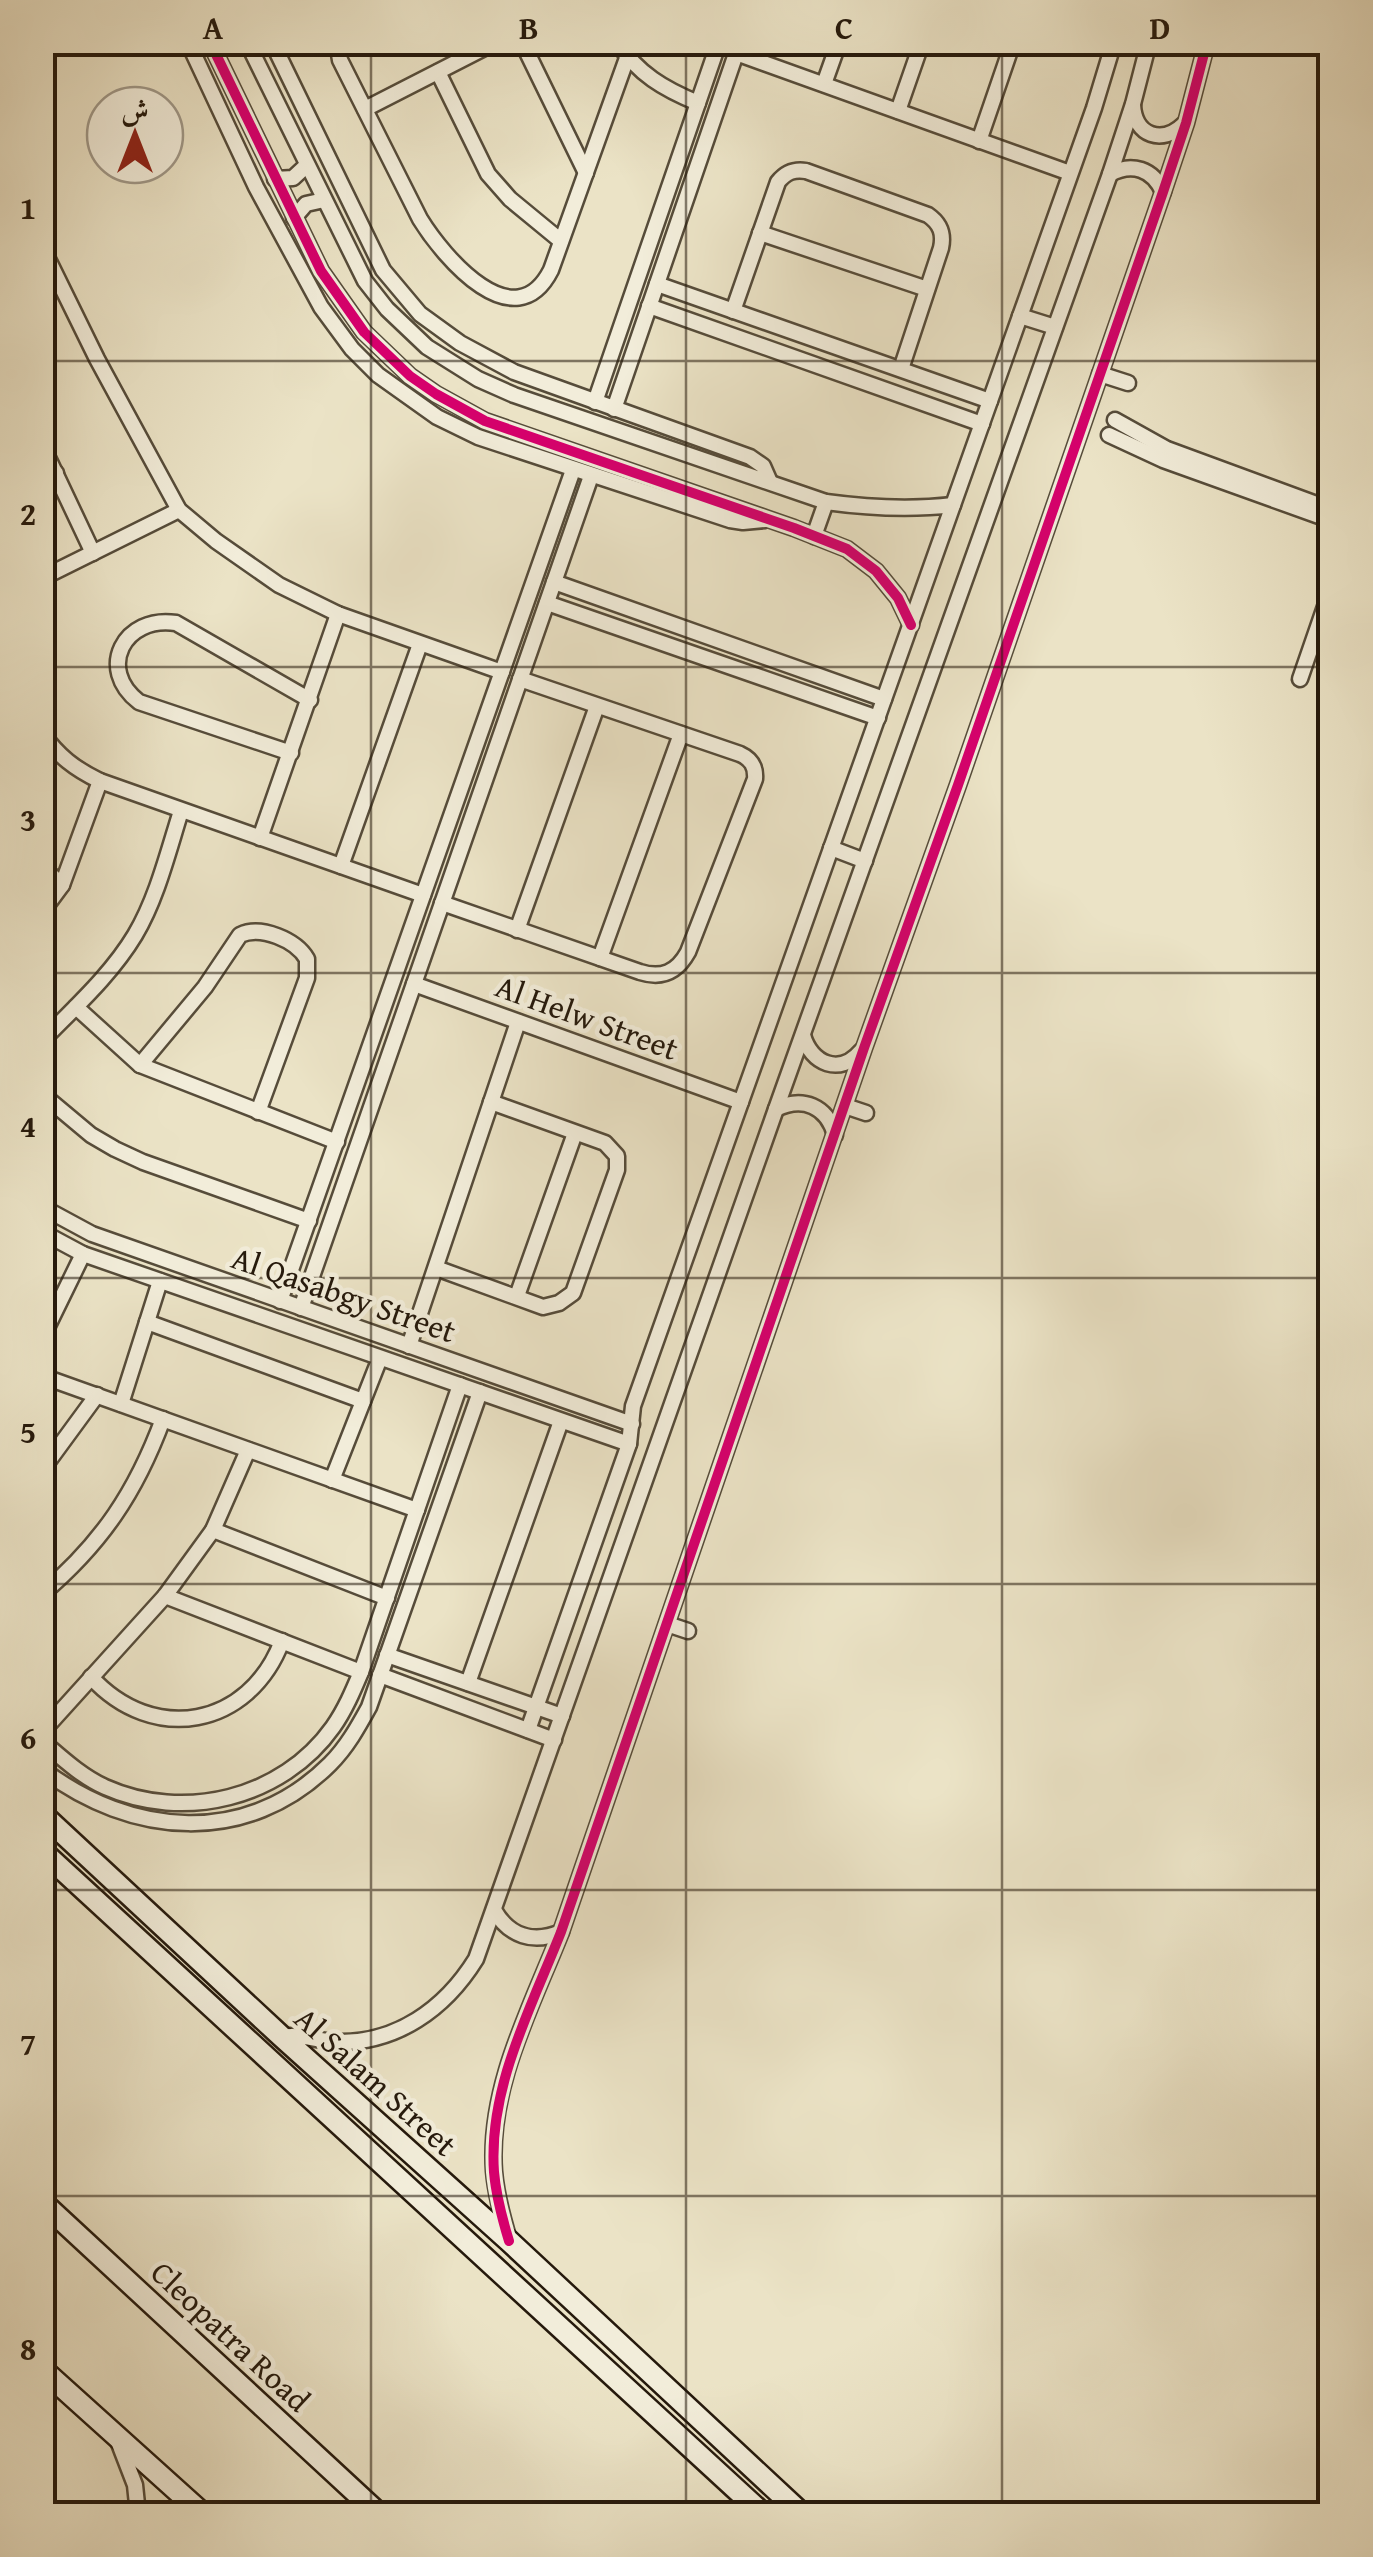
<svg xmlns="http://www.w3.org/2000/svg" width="1373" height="2557" viewBox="0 0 1373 2557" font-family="'Gentium Book Plus',Amiri,serif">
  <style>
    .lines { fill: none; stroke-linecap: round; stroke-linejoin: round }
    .street-casing { stroke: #564c3a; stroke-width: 19 }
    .secondary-casing { stroke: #25190c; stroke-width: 25 }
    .street { stroke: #f2edda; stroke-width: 14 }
    .secondary { stroke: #f2edda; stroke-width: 20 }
    .cycleway-casing { stroke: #f2edda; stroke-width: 16 }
    .cycleway { stroke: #d6006c; stroke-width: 10 }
    .grid { fill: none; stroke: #25190c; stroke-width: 2.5; stroke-opacity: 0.55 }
    .labels { text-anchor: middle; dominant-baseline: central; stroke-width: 9; stroke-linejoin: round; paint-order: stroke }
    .street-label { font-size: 32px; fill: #25190c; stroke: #f2edda }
    .neatline { fill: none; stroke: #25190c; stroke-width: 4 }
    .grid-label { font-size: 32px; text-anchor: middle; font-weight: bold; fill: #25190c }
  </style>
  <rect width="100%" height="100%" fill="#ebe3c6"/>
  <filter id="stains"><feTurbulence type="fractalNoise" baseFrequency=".002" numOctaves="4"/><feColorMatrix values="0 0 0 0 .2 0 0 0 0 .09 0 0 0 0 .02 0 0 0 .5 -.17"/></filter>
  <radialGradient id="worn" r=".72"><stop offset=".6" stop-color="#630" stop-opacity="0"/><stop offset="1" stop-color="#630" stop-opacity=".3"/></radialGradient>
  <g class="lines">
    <defs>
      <g id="street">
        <path d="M188,42l68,145 65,120 31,42 26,26 59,42 41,20 252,83 13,2 22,-2"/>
        <path d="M210,42l111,229 43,61 46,44 26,18 49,27 309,107 53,21 29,22 22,27 13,27"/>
        <path d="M247,42l118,239 22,28 40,38 51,32 36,16 312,107c44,6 84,8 127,3"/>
        <path d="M272,42l111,228 37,44 40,29 54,29 236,85 13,9 7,16"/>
        <path d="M337,42l3,18 80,159c24,39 95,122 131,51l76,-212"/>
        <path d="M522,42l64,131"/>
        <path d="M617,42c21,32 47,47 81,61"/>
        <path d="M736,53l334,120"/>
        <path d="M438,72l50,102 22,25 51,42"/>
        <path d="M824,84l15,-42"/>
        <path d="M1133,105c2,31 29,40 51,19"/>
        <path d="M365,109l131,-67"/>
        <path d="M898,111l24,-69"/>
        <path d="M979,141l34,-99"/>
        <path d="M1110,174c22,-12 43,-5 53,18"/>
        <path d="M275,179l18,-1 14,-13"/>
        <path d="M294,218l12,-14 18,-4"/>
        <path d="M760,233l167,56"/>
        <path d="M42,247l55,112 82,151 37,31 63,44 59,29 164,58"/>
        <path d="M657,284l333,117"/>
        <path d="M649,306l333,118"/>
        <path d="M733,311l45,-129c8,-10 16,-13 28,-11l122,44c13,9 16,19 13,33l-40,121"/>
        <path d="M1020,316l35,11"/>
        <path d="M1100,374l28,9"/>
        <path d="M595,402l124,-360"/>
        <path d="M614,409l126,-367"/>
        <path d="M1115,420l52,29 163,60"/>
        <path d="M1109,435l54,25 167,60"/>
        <path d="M42,445l51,108"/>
        <path d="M42,480l14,-7"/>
        <path d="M814,536l12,-34"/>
        <path d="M42,578l137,-68"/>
        <path d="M554,582l330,117"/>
        <path d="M547,603l331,115"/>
        <path d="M1300,679l30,-87"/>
        <path d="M42,733c16,23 33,36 58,48l323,114"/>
        <path d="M291,753l-152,-51c-43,-33 -15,-87 37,-79l134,77"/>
        <path d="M260,838l78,-224"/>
        <path d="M831,848l34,13"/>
        <path d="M341,866l79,-222"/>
        <path d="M42,867l20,18"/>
        <path d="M442,903l198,69c22,7 37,0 48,-20l67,-173c1,-13 -4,-20 -15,-25l-220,-75"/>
        <path d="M42,912l20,-27 38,-104"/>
        <path d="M517,930l80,-224"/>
        <path d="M600,958l81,-224"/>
        <path d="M414,984l327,118"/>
        <path d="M76,1007l64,58 197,77"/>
        <path d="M803,1035c8,29 37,41 58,16"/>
        <path d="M42,1041c32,-33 69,-66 93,-106 22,-37 33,-83 46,-124"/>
        <path d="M140,1065l65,-78 35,-52c21,-10 56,5 67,24v19l-49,134"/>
        <path d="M42,1094l49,41 24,14 28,13 166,59"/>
        <path d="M845,1106l21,7"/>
        <path d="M776,1109c27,-13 51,-3 59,26"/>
        <path d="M42,1207l50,27 540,190"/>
        <path d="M42,1232l41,22 546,190"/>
        <path d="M436,1268l107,39 16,-4 14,-10 44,-123v-14l-12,-13 -114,-41"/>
        <path d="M517,1296l58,-163"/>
        <path d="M280,1301l293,-831"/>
        <path d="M301,1308l290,-832"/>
        <path d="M147,1322l216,79"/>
        <path d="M42,1338l41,-84"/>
        <path d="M409,1346l109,-324"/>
        <path d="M42,1376l375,134"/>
        <path d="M121,1404l39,-123"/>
        <path d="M42,1470l55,-75"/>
        <path d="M332,1480l48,-122"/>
        <path d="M213,1530l174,68"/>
        <path d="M42,1594c60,-51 94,-102 121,-175"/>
        <path d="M165,1596l196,76"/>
        <path d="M667,1624l21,7"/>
        <path d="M387,1655l175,61"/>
        <path d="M380,1675l174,65"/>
        <path d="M91,1677c62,68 158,51 191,-36"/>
        <path d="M468,1683l93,-262"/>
        <path d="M528,1730l101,-286 4,-38 461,-1298 20,-66"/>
        <path d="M42,1732l123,-136 48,-66 35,-80"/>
        <path d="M42,1741c20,17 39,35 63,46 78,35 177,12 228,-60 12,-17 20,-36 28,-55l99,-287"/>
        <path d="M42,1769c89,68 205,78 288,-5 17,-17 28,-37 39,-57l111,-315"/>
        <path d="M494,1910c15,26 39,34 67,22"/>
        <path d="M282,2037c16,-4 36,4 54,5 60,2 109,-33 140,-83l300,-850 334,-935 23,-70 16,-62"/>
        <path d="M509,2240c-7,-23 -13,-45 -15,-69 -6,-84 37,-163 67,-239l303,-884 94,-263 205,-593 23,-69 21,-81"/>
        <path d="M118,2441l17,44 3,29"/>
        <path d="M42,2506l10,8"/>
      </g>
      <g id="secondary">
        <path d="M42,1814l240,223 227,204 293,273"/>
        <path d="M42,1851l721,663"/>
        <path d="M42,2202l337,312"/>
        <path d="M42,2369l161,145"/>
      </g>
    </defs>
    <use href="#street" class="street-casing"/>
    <use href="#secondary" class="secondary-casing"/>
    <use href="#street" class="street"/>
    <use href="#secondary" class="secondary"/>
    <defs>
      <g id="cycleway">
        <path d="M210,42l111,229 43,61 46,44 26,18 49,27 309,107 53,21 29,22 22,27 13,27"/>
        <path d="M509,2241c-7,-23 -13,-46 -15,-69 -6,-84 37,-164 67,-240l303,-884 94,-263 205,-593 23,-69 21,-81"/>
      </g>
    </defs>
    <use href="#cycleway" class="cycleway-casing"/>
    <use href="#cycleway" class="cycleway"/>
  </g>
  <path class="grid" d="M371,42v2472M686,42v2472M1002,42v2472M42,361h1288M42,667h1288M42,973h1288M42,1278h1288M42,1584h1288M42,1890h1288M42,2196h1288"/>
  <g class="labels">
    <g class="street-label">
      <text transform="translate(587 1017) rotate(20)">Al Helw Street</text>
      <text transform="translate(344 1294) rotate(19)">Al Qasabgy Street</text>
      <text transform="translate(376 2081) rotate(42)">Al Salam Street</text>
      <text transform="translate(231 2336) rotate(43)">Cleopatra Road</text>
    </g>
  </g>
  <rect width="1373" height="2557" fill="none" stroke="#ebe3c6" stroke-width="110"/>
  <g transform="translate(135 135)"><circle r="48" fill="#f2edda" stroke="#a09888" stroke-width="2.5"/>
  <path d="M0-8L18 38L0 25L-18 38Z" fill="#8f2418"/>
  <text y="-15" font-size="28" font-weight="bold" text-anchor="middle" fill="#25190c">ش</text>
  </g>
  <rect x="55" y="55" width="1263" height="2447" class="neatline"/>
  <g class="grid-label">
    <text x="213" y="39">A</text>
    <text x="529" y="39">B</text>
    <text x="844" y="39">C</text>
    <text x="1160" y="39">D</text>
    <text x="28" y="219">1</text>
    <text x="28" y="525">2</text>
    <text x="28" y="831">3</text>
    <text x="28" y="1137">4</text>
    <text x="28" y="1443">5</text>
    <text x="28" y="1749">6</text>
    <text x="28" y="2055">7</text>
    <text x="28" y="2360">8</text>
  </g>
  <rect width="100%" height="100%" filter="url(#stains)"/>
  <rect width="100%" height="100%" fill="url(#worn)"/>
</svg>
